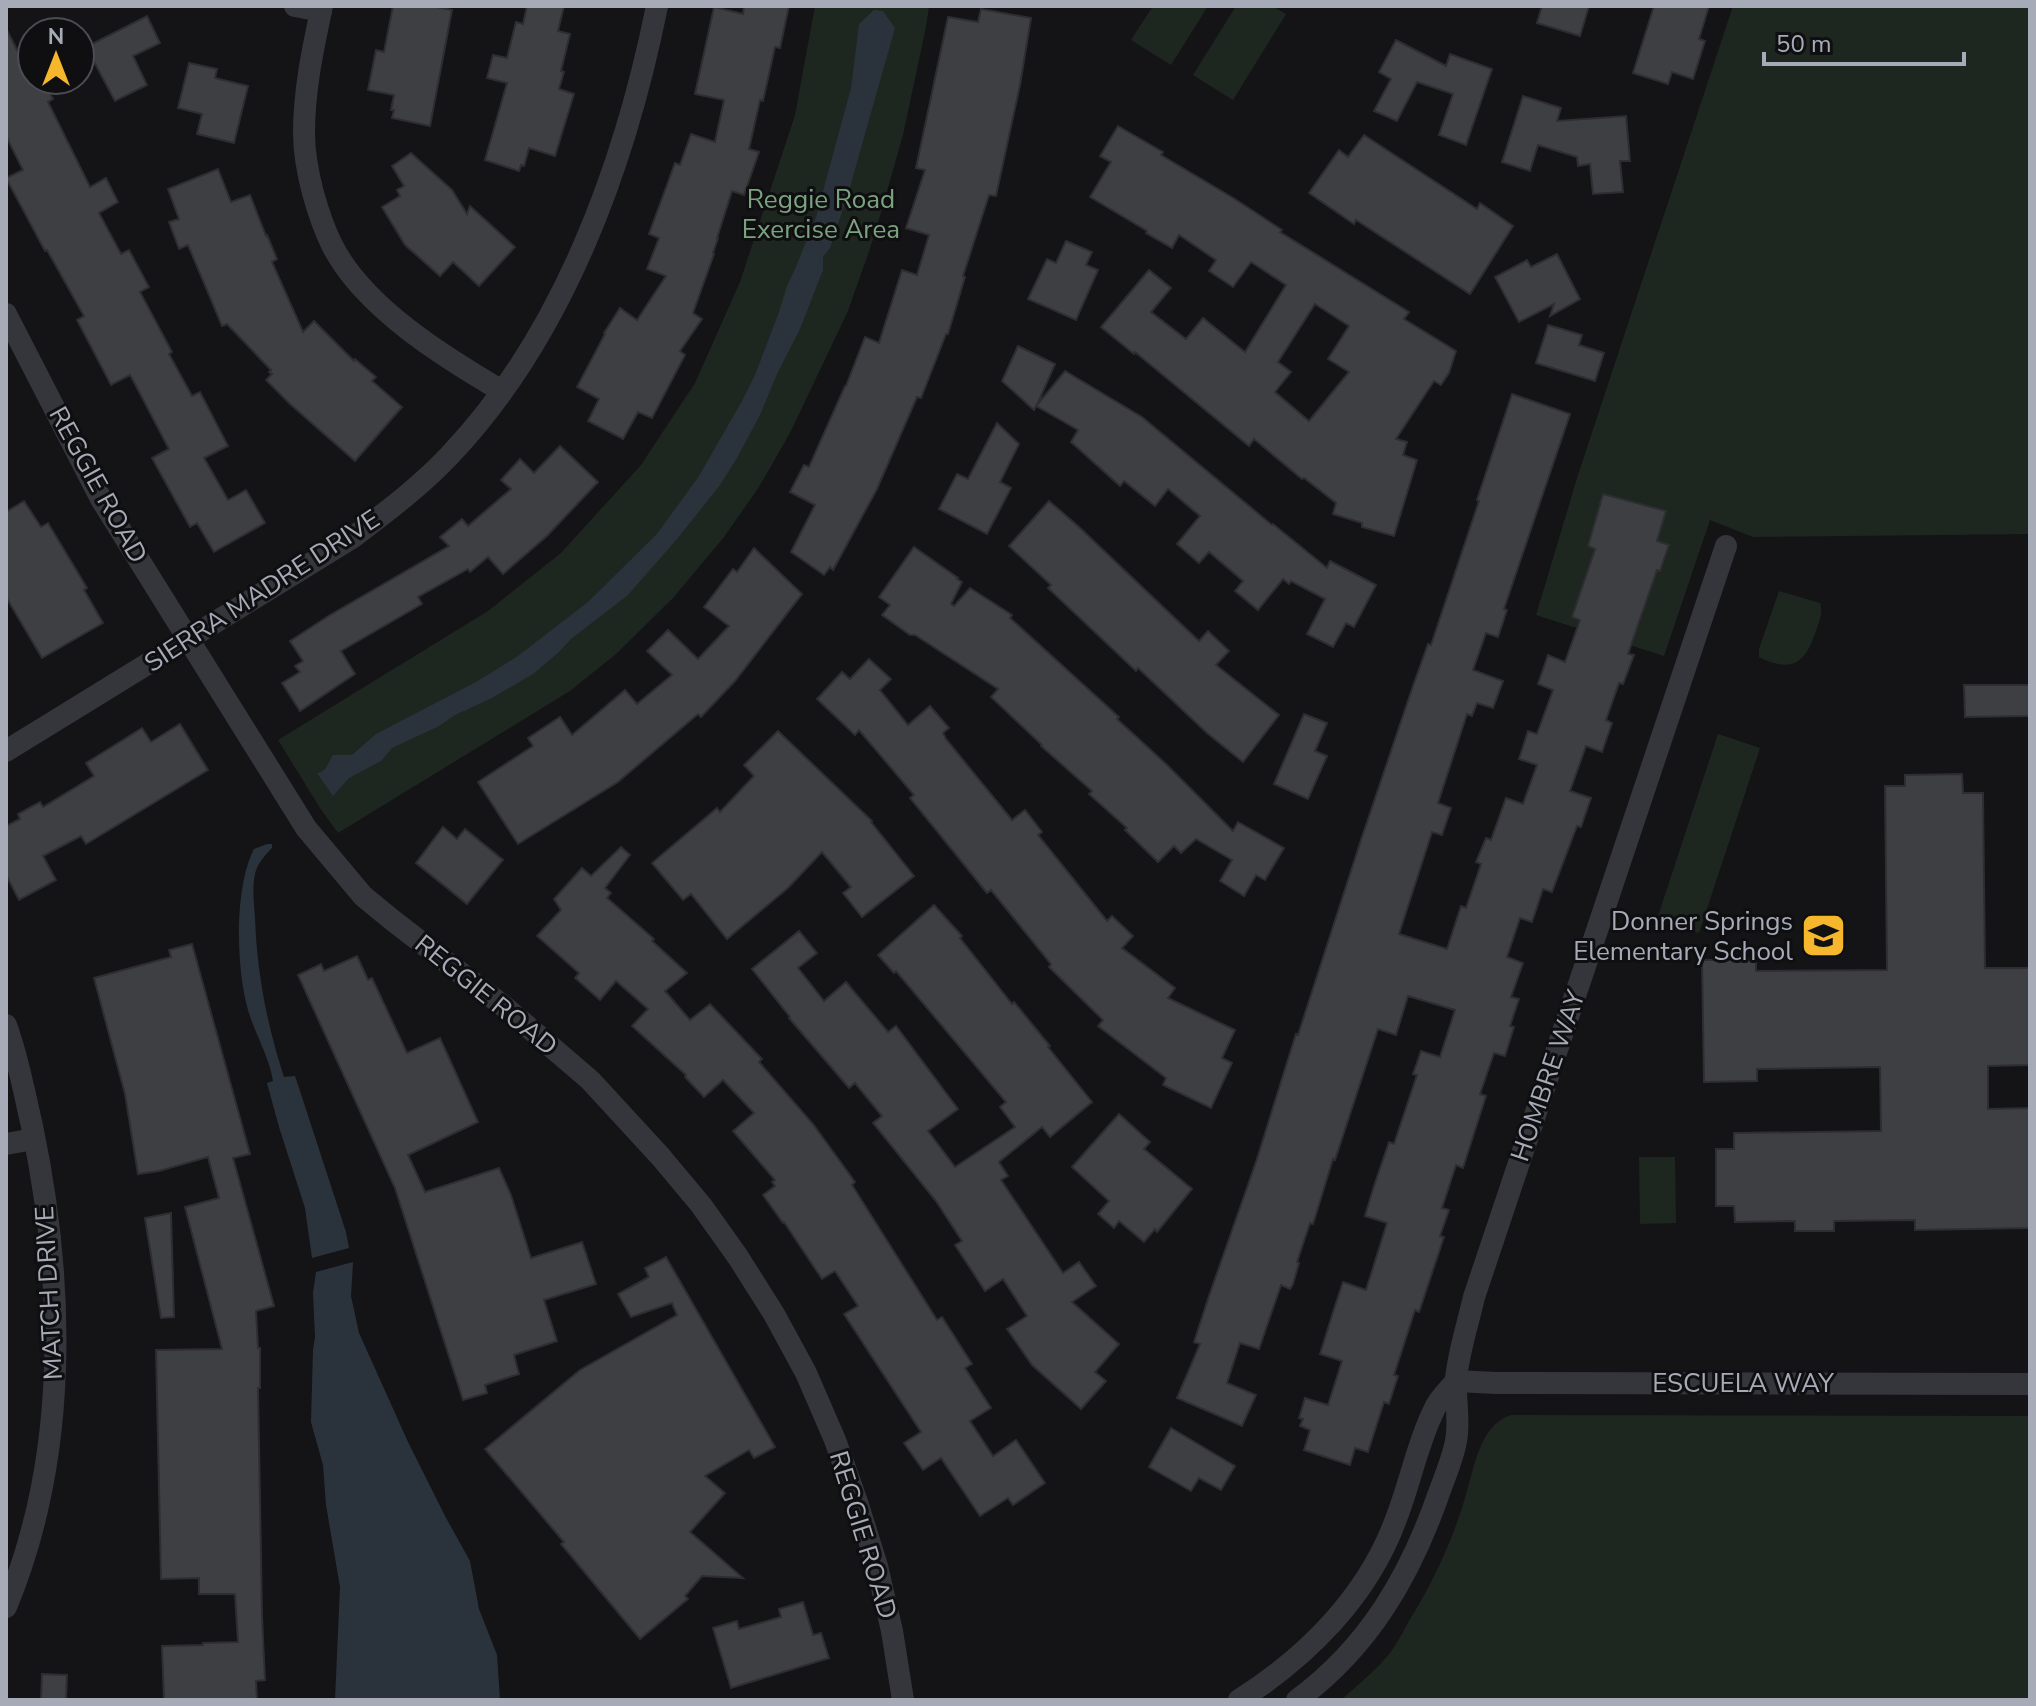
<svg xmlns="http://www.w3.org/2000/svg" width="2036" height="1706" viewBox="0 0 2036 1706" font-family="'Nunito Sans',sans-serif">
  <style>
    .green { fill: #1e2620 }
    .water { fill: #2a333b }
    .building { fill: #3e3f43; stroke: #2e2e32; stroke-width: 2; fill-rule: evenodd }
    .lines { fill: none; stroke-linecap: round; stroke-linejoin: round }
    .minor { stroke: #35363b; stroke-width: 22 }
    .labels { text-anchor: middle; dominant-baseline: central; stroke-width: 6; stroke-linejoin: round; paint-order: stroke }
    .park-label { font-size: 26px; fill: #7ca37f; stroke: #0f0f11 }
    .street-label { font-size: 26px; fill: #a6abb7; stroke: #0f0f11 }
    .poi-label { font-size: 26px; fill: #a6abb7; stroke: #0f0f11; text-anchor: end }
  </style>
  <rect width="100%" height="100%" fill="#141416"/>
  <g class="green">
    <path d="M815,6h114l-3,21 -23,108 -29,102 -26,74 -58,122 -31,54 -35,50 -51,61 -57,56 -46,37 -232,142 -18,-25 -42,-68 210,-129 73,-58 80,-88 54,-82 45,-101 55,-167z"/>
    <path d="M1153,6h55l-37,59 -40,-25z"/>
    <path d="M1236,6h36l14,8 -53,86 -40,-25z"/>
    <path d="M1733,6h297v528l-277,3 -43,-17 -46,136 -128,-41 42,-140z"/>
    <path d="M1779,591l41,12c3,9 0,16 -3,25 -7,20 -14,41 -39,36 -7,-2 -12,-3 -19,-7v-8z"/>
    <path d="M1718,734l42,14 -61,185 -42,-14z"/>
    <path d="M1639,1157h36l1,66 -36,1z"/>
    <path d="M1511,1415l519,1v284h-689c17,-15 35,-30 49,-47 7,-10 13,-21 19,-32 24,-39 43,-79 56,-123 9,-28 14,-73 46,-83z"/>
  </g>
  <g class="water">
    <path d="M874,10l9,1 12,17 -47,166 -18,54 -7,9v13l-23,59 -23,45 -17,41 -23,43 -17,27 -43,54 -49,56 -57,44 -13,14 -25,21 -43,25 -35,16 -16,11 -47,22 -11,13 -32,17 -16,18 -16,-23c10,-1 11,-11 16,-18h19l24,-21 100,-52 42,-26 70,-54 69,-68 42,-58 43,-75 13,-26 24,-63 8,-26 9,-19 20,-50 35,-129 8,-64z"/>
    <path d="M267,844h5v4c-7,7 -15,16 -17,26 -3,14 -1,29 0,44 2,55 12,107 29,159l11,-1 5,15 46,141 3,16 -37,10 -7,-50 -26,-81 -12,-44 6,-2c-4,-25 -18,-47 -25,-71 -12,-42 -14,-122 6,-161z"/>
    <path d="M353,1262l-2,34 8,37 49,109 37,74 25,45 9,48 18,46 3,45h-165l5,-113 -14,-82 -3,-40 -12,-43 2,-72 2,-13 -2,-44 3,-21z"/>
  </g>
  <g class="building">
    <path d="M393,6h39l20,4 -22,116 -38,-8 2,-8h-3l3,-15 -26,-5 8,-40 8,2z"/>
    <path d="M527,6h37l-6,25 12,3 -9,37 3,1 -5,17 15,5 -19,62 -26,-8 -5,18 -3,-1 -2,6 -34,-11 22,-77 -20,-5 6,-23 14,3 9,-36 7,2z"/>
    <path d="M744,6h45l-9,42 -5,-1 -12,54 -3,-1 -11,49 10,3 -15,43 -12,-4 -15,47h1l-5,15 1,1 -21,59 9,6 -22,32 5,4 -33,63 -14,-6 -15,27 -35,-18 11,-22 -22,-12 28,-53 -1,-1 16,-25 17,12 29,-44 -19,-7 12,-31 -10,-4 26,-71 5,2 11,-31 24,8 9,-42 -29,-6 19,-87 29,7z"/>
    <path d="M1542,6h47l-9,30 -43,-13z"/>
    <path d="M1654,6h55l-10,33 6,2 -12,38 -21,-7 -4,12 -35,-11z"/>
    <path d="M981,9l50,9 -11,67 -24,111 -7,-1 -26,81 2,1 -17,57h-2l-25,64 -4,-1 -40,92 -44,81 -3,-3 -6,8 -33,-23 24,-47 -25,-13 14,-27 5,2 36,-81h1l19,-49 14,6 23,-73 15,5 12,-40 -23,-7 19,-58 -9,-2 32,-151 30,5z"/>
    <path d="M147,16l13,27 -27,13 14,29 -32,16 -29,-54z"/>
    <path d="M6,28l19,38 7,-4v18h11l10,19 -5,3 42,85 16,-9 12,24 -19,11 22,41 8,-4 20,37 -9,5 32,60 -3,2 23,42 8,-4 28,54 -24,12 24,42 18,-10 19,33 -51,29 -17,-29 -7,4 -38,-69 17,-9 -34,-65 -5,-9 -19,10 -34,-65 7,-4 -37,-66 -2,1 -39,-73 17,-8 -17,-34z"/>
    <path d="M1396,40l50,26 4,-12 42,15 -26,76 -27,-10 14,-41 -36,-12 -20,39 -23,-10 17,-32 -12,-7z"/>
    <path d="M189,63l28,6 -2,9 33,8 -14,57 -37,-9 5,-20 -24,-6z"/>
    <path d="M1523,96l38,12 -4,13 69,-5 4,45h-10l3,31 -30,2 -3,-30 -12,2 -1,-9 -39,-12 -8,26 -28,-9z"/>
    <path d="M1118,126l45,26 -2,3 74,44 47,31 -2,2 129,80 -5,7 52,32 -7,22 -8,12 -7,-4 -38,58 11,3 -4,13 14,5 -23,76 -32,-9v-4l-29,-9 3,-11 -32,-25 -2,1 -48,-40 -5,7 -114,-94 -1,2 -33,-27 48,-57 22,18 -20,24 35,27 17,-21 42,34 41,-67 -35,-23 -18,25 -24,-16 7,-11 -37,-25 -7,13 -26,-15 1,-2 -57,-34 21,-35 -11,-6zM1315,304l34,22 -21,33 21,13 -40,49 -34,-29 16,-20 -13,-10z"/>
    <path d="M1364,135l113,74 3,-6 33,23 -43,68 -114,-74 -2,4 -45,-31 30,-43 9,7z"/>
    <path d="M411,153l41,37 15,24 3,-8 45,41 -36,39 -26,-24 -13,14 -35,-31 -23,-38 18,-11 -3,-6 7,-4 -12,-20z"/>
    <path d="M218,169l13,33 19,-7 16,41 1,-1 10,24 -5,3 31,70 11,-11 40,40 1,-2 21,18 -4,4 30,26 -47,54 -65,-57 -24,-24 6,-6 -3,-2 2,-2 -44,-46 -5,2 -34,-81 -9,4 -10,-27 10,-3 -11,-30z"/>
    <path d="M1066,241l26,11 -6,13 12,5 -22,50 -48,-21 19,-40 9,4z"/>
    <path d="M1557,254l23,45 -30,17 4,-12 -35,18 -24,-45 32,-17 4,7z"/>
    <path d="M1548,325l34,10 -3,10 25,8 -9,28 -59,-18z"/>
    <path d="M1018,346l37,18 -18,41 28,-34 77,46 130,108 1,-1 54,44 3,-7 46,24 -22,42 -8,-4 -13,24 -26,-13 18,-35 -34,-18 -2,3 -6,-5 -25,31 -23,-19 8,-10 -34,-29 -10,11 -22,-19 23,-28 -32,-27 -13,17 -31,-25 -4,5 -49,-44 7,-12 -42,-24 -2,4 -32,-29z"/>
    <path d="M1512,394l58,20 -66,195 3,1 -9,27 -12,-4 -13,37 30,11 -10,27 -16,-5 -5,13 -5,-2 -29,89 13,5 -9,27 -10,-3 -33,102 48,15 14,-43 5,2 15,-44 -5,-2 10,-24 5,2 15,-42 17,6 14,-39 -18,-6 9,-28 9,3 16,-44 -15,-6 10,-29 17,7 15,-42 -8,-3 23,-68 -7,-3 15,-52 63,17 -9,30 12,4 -9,26 -3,-1 -29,84 6,1 -11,29 -4,-1 -13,37 6,3 -10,29 -16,-6 -16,45 21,7 -10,29 -4,-1 -25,66 -9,-3 -11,33 -12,-4 -13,39 16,6 -12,34 8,2 -9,27 4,1 -9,29 -11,-3 -14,41 6,2 -23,72 -7,-3 -14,43 7,2 -9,26 4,1 -25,75 -4,-2 -21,65 4,1 -9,28 -5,-2 -16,50 -13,-4 -5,17 -46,-15 6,-20 -10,-4 3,-7 -4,-1 6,-20 23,7 14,-44 -22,-7 14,-45 9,-27 23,8 21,-67 -22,-7 8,-27 16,-47 5,2 23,-69 -4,-1 8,-23 19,6 15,-47 -47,-14 -12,39 -18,-6 -43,131 -2,-1 -20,65 -3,-1 -13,39 2,1 -6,21 -3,5 -9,-4 -22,64 -19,-6 -13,40 29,12 -14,31 -65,-28 23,-54 -6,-2 15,-46 47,-134 40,-128 2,1 63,-195 52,-154 15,-42 3,1 48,-144 -2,-1z"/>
    <path d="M997,423l22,21 -19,38 11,6 -24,46 -48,-25 18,-35 11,5z"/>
    <path d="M560,446l38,36 -51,54 -44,38 -15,-17 -18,15 -2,-3 -50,28 4,7 -81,47 14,23 -55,37 -18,-28 18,-11 -5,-6 8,-5 -13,-20 40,-26 119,-69 -9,-9 22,-18 6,7 43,-37 -10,-9 19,-21 14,14z"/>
    <path d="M24,501l17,26 7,-4 39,65 -3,2 19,33 -61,35 -36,-61v-85z"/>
    <path d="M1049,501l30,26 120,114 9,-10 21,20 -13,14 63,50 -36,47 -36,-29 -69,-65 -2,3 -88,-83 3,-3 -42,-39z"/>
    <path d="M914,547l44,31 -1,1 5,3 -11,22 3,2 16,-18 42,27 -2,3 109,99 -2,2 49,45 67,67 5,-9 46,26 -19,32 -9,-5 -12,21 -24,-15 12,-21 -36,-21 -15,14 -7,-7 -16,16 -33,-32 2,-2 -38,-34 3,-3 -51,-45 1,-1 -51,-48 7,-8 -83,-54h-5l-28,-20 8,-10 -11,-8z"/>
    <path d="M754,548l48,46 -67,87 -34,36 -3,-3 -80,68 -100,62 -40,-62 55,-36 -5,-8 32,-21 12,18 53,-45 12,14 35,-29 -25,-24 21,-21 30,29 31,-33 -25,-19 29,-38 4,3z"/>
    <path d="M869,659l22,20 -11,11 28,35 22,-19 19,22 -6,5 3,6 66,81 13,-10 17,22 -4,3 69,86 5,-5 21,20 -11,12 53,40 -7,10 67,32 -13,28 10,5 -21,45 -48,-23 3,-7 -68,-52 5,-6 -54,-53 2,-3 -60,-74 -4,3 -77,-95 4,-3 -55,-65 -4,5 -38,-36 25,-27 8,7z"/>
    <path d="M1964,685h66v31l-65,1z"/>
    <path d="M1304,714l23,9 -12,28 12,5 -19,43 -34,-15z"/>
    <path d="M180,724l28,46 -122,74 -5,-8 -38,20 13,24 -37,20 -13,-25v-49l14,-7 -2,-5 22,-12 3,5 51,-31 -8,-13 56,-35 9,14z"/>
    <path d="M778,731l94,90 -1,1 43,54 -52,41 -19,-24 8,-6 -29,-35 -34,36 -61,51 -36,-45 -8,6 -31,-37 65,-55 3,4 34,-36 -10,-11z"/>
    <path d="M1962,774l1,19h20l2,175h45v97l-42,1v43l42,-1v120l-115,2v-10l-81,1v10h-39v-10l-60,1 -1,-16h-18v-57h18v-16l147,-2 -1,-64 -123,2v12l-53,1 -2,-122h54v11l131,-1 -2,-184h20v-11z"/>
    <path d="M443,827l14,12 8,-10 38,31 -36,44 -51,-41z"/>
    <path d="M621,847l9,8 -25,33 6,5 -4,5 47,41 -2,2 35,32 -22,18 25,29 20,-16 52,55 -3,3 54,62 42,58 -3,3 85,135 5,-3 30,47 -7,4 26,40 -21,13 23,35 23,-16 29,43 -32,22 -5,-7 -28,18 -39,-58 -18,12 -19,-27 17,-11 -77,-118 14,-8 -23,-35 -13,8 -38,-57 -1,1 -20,-28 12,-9 -3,-4 3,-2 -42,-49 21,-18 -31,-33 -19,17 -19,-20 1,-2 -54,-49 16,-17 -32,-28 -16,19 -25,-22 4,-5 -42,-37 24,-26 -7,-11 28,-31 9,8z"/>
    <path d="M934,905l28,31 -2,2 52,66 2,-2 36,44 -2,1 44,55 -42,35 -8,-10 -43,35 9,14 -7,4 62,93 16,-11 17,24 -24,16 47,42 -24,28 11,9 -25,28 -49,-44 -25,-36 20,-13 -24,-37 -18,12 -30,-46 7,-4 -26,-40 -63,-78 9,-7 -27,-33 -6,5 -60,-70 1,-1 -38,-48 47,-38 18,22 -19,15 26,33 22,-19 42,50 8,-6 62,83 -30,22 27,36 60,-40 -15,-20 6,-5 -110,-131 -2,2 -16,-18z"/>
    <path d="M192,944l58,210 -17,4 41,148 -18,5 2,37h2v40h-2l4,228 3,64 -9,1 1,19h-93l-2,-54 41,-1v-2l35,-1 -3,-48h-36v-16l-38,1 -5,-229 66,-1 -37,-142 34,-9 -11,-41 -49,14 -21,3 -13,-80 -31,-116 77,-21 -2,-7z"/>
    <path d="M357,956l11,24 4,-2 35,75 33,-15 38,84 -70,33 17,37 74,-24 12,27 20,63 51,-16 14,42 -52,16 13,41 -43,14 5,19 -34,11 2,8 -24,7 -68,-212 -97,-213 23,-11 3,7z"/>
    <path d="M1119,1114l31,28 -6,7 48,40 -35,43 -2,-3 -11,13 -25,-21 -5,7 -16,-14 11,-13 -37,-34z"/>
    <path d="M171,1213l3,104 -13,1 -16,-100z"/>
    <path d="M666,1257l109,190 -21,11 -5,-8 -44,26 20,17 -35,39 53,46 -41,-2 -17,20 3,3 -48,40 -79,-95 3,-2 -79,-93 95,-79 97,-55 -5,-12 -41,14 -13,-23 31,-17 -4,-9z"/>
    <path d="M1171,1428l64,38 -14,24 -22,-12 -8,13 -42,-24z"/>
    <path d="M803,1602l10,33 8,-2 8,25 -98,30 -18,-60 24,-7 2,8 42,-12 -2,-8z"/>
    <path d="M42,1674l25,1 -1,25h-25z"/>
  </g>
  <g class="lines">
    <g class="minor">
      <path d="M295,6l26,5"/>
      <path d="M322,6c-9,42 -18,84 -18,127 0,20 4,41 9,60 5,18 11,36 19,52 31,62 112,112 170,146"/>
      <path d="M6,314l95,185 205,329 57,68 28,23 115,89 84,72 70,76 41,49 37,52 36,57 32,59 29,67 22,62 20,64 15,65 11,69"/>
      <path d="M6,751l346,-213c34,-26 69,-52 98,-83 113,-119 175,-290 207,-449"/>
      <path d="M6,1025c12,32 18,67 26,101 33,157 37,330 -26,481"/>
      <path d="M6,1144l28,-5"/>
      <path d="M1456,1381l40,2 534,1"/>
      <path d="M1239,1700c68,-43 129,-104 157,-181 14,-35 21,-75 38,-109 4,-11 15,-20 22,-29"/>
      <path d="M1297,1700c72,-53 113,-124 142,-207 6,-17 14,-35 17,-52 4,-21 -1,-40 0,-61 2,-27 12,-56 18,-83l252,-751"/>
    </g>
  </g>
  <defs>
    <symbol id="school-square" viewBox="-11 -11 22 22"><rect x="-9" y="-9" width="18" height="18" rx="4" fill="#f7b72c" stroke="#0f0f11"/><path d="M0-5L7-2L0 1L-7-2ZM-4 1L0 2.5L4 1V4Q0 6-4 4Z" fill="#111"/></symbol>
  </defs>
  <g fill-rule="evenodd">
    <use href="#school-square" x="1798" y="910" width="51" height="51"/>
  </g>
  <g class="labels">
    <g class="park-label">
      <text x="821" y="199">Reggie Road<tspan x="821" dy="30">Exercise Area</tspan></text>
    </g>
    <g class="street-label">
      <text transform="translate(98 485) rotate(61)">REGGIE ROAD</text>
      <text transform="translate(262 591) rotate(-33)">SIERRA MADRE DRIVE</text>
      <text transform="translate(486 995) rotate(39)">REGGIE ROAD</text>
      <text transform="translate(1548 1076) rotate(-71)">HOMBRE WAY</text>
      <text transform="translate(49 1293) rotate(-93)">MATCH DRIVE</text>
      <text x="1743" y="1383">ESCUELA WAY</text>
      <text transform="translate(863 1535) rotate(73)">REGGIE ROAD</text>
    </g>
    <g class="poi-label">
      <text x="1793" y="921">Donner Springs<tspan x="1793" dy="30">Elementary School</tspan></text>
    </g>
  </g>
  <rect width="2036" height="1706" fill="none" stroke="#a6abb7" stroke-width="16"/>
  <g transform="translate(56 56)"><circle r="38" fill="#0f0f11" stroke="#4b4d53" stroke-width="2"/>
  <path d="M0-6L14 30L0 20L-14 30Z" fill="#f7b72c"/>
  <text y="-12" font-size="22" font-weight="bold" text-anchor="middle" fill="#a6abb7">N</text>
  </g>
  <path d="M1764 52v12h200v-12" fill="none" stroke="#a6abb7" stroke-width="4"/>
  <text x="1776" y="52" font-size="24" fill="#a6abb7" stroke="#0f0f11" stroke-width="6" paint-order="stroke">50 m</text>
</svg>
